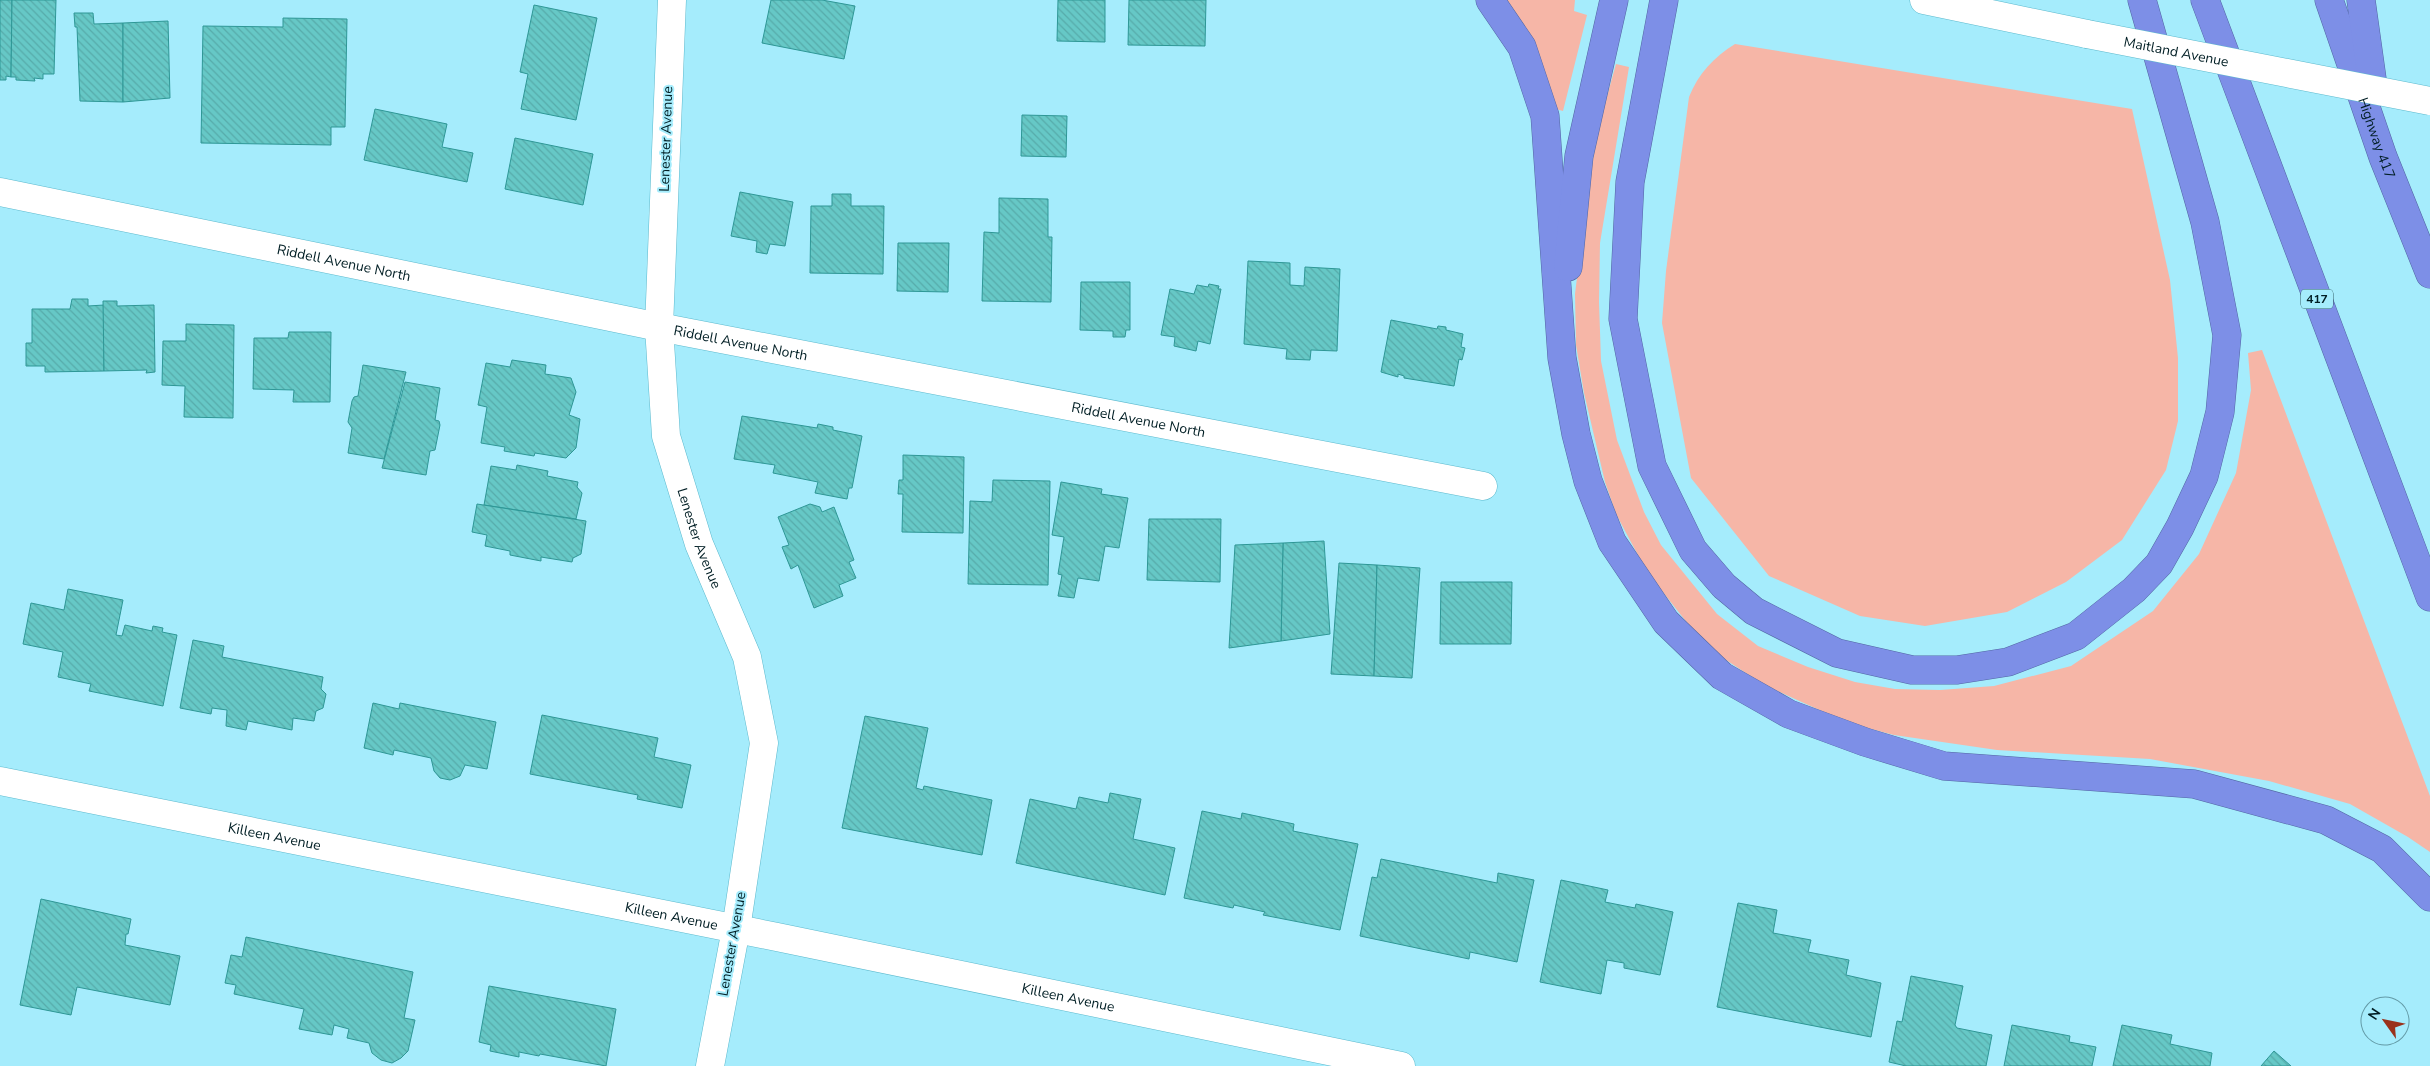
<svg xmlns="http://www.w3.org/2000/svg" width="2430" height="1066" viewBox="0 0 2430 1066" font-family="'Nunito Sans',sans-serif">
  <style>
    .grass { fill: #f6b6a7 }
    .building { fill: url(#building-back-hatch); stroke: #2e9796 }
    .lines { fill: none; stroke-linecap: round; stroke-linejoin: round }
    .minor-casing { stroke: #5cb9cd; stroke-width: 29 }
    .tertiary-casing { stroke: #5cb9cd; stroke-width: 29 }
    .secondary-casing { stroke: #5cb9cd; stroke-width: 29 }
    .motorway-casing { stroke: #5267a3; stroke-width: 29 }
    .minor { stroke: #fff; stroke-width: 28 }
    .tertiary { stroke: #fff; stroke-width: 28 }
    .secondary { stroke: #fff; stroke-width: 28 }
    .motorway { stroke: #7d8fe7; stroke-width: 28 }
    .secondary-bridge-casing { stroke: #5cb9cd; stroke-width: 29; stroke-linecap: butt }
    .secondary-bridge { stroke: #fff; stroke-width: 28 }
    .labels { text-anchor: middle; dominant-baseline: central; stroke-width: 4; stroke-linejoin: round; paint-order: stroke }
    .shield { fill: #a5ecfc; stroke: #325c65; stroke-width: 1 }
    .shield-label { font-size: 12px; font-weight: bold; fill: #011e24 }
    .street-label { font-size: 14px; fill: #011e24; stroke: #a5ecfc }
  </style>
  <defs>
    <pattern id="building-back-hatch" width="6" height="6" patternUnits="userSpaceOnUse" patternTransform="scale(1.25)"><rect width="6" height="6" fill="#66c8c6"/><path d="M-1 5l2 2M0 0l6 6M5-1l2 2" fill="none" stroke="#57abaa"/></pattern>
  </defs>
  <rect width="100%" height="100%" fill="#a5ecfc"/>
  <g class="grass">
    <path d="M1503,0h72l-1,11 13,4 -24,96 -11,-3z"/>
    <path d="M1735,44l397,65 38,171 8,78v63l-12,49 -44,70 -56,42 -59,30 -82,14 -65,-10 -91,-40 -78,-98 -29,-155 4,-52 23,-174c9,-23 25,-40 46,-53z"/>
    <path d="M1616,64l13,3 -29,176 -1,59 2,59 16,79 27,72 17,33 56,69 41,32 50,21 47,15 40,7 45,1 54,-4 77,-20 82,-55 46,-57 37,-81 15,-83 -3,-37 14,-3 168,446v56l-22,-15 -58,-33 -81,-23 -119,-22 -153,-9 -103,-15 -46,-12 -84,-38 -44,-29 -28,-27 -45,-57 -31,-58 -11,-32 -21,-89 -8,-48 -1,-51 13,-107 11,-62z"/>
  </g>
  <g class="building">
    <path d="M0,0h12l-1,77 -5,-1v4h-6z"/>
    <path d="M12,0h44l-2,74h-11v5l-9,-1 1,3 -19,-1v-3h-5z"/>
    <path d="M771,0h51l33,6 -11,53 -82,-16z"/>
    <path d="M1058,0h47v42l-48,-1z"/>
    <path d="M1129,0h77l-1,46 -77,-1z"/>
    <path d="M534,5l63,13 -21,102 -55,-11 7,-35 -8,-2z"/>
    <path d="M74,13h19l1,11 29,-1v79l-43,-1 -3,-74h-2z"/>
    <path d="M283,18l64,1 -2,108h-14v18l-130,-2 2,-117 80,1z"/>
    <path d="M168,21l2,77 -47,4v-79z"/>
    <path d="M375,109l72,15 -5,23 31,6 -6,29 -103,-22z"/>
    <path d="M1022,115l45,1 -1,41 -45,-1z"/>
    <path d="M515,138l78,16 -10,51 -78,-16z"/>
    <path d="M740,192l53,10 -8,44 -15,-2 -3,10 -11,-2 1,-11 -26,-5z"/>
    <path d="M832,194h19v12h33l-1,68 -73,-1 1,-67h21z"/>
    <path d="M999,198l49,1v38h4l-1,65 -69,-1 2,-69 15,1z"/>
    <path d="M898,243h51l-1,49 -51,-1z"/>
    <path d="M1248,261l42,2v22l14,1 1,-19 35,2 -3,82 -26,-1 -1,10 -24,-1 1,-10 -43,-5z"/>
    <path d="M1081,282h49v48h-4l-1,7h-12v-6l-33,-1z"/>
    <path d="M1209,284l10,2 -1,3h3l-11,55 -12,-3 -2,10 -22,-5 1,-9 -14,-2 9,-46 24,5 3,-9 11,2z"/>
    <path d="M72,299h16v7l16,-1v66l-59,1v-6h-19v-23h6v-34h38z"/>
    <path d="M103,301h14v5l37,-1 1,67 -9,1 1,-3 -43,1z"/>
    <path d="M1391,320l46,9 1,-3 8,1v3l17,4 -2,13 4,1 -3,12 -3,-1 -5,27 -50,-8v-2l-6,-2v3l-17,-5z"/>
    <path d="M186,324l48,1 -1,93 -49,-1 1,-31 -23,-1 1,-44h23z"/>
    <path d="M289,332h42l-1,70h-37l1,-12 -41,-1 1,-51h34z"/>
    <path d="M512,360l34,5 -1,9 26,4 5,14 -7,23 11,4 -4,29 -10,10 -31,-5 -1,3 -30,-5 1,-4 -24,-4 6,-36 -9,-2 8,-42 24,4z"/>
    <path d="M363,365l43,7 -22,87 -36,-6 4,-25 -4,-6 4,-21 2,-4 4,-1z"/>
    <path d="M405,382l35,6 -5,32 4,1 1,4 -5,25 -5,1 -4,24 -44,-7z"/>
    <path d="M742,416l75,12 1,-4 15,3v3l29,6 -10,52h-3l-2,11 -32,-6 3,-11 -45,-9 2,-8 -41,-6z"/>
    <path d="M903,455l61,2 -1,76 -61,-1 1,-38h-5l1,-14h4z"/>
    <path d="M517,465l31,6 -1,5 31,6 -1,5 5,6 -6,26 -92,-14 7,-39 25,4z"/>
    <path d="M993,480l57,1 -2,104 -80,-1 2,-83 22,1z"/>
    <path d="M1061,482l41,7 -1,5 27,4 -9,50 -14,-2 -6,35 -21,-3 -4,20 -16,-2 4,-21 -4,-1 6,-37 -12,-2z"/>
    <path d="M477,504l109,17 -5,33 -8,4 -1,4 -31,-5v4l-31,-6v-4l-25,-5 2,-11 -15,-3z"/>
    <path d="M810,504l10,3 2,5 12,-5 20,53 -5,2 7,16 -17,7 4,11 -29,12 -16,-43 -7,4 -9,-22 7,-2 -11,-28z"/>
    <path d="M1149,519h72l-1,63 -73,-2z"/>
    <path d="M1324,541l6,93 -49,7 2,-98z"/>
    <path d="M1283,543l-2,98 -52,7 6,-103z"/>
    <path d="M1339,563l38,2 -3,111 -43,-2z"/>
    <path d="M1377,565l43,3 -8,110 -38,-2z"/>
    <path d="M1441,582h71l-1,62h-71z"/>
    <path d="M68,589l55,11 -7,35 6,1 3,-11 27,6 1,-5 10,2 -1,4 15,3 -14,71 -74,-15 2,-7 -33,-7 5,-25 -40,-8 8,-41 33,7z"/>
    <path d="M193,640l31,6 -2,11 101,20 -2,12 5,5 -3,14 -7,3 -2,10 -21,-3 -1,12 -44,-9 -2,9 -20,-4 1,-16 -15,-2 -1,6 -31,-6z"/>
    <path d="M373,703l26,6 1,-6 96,19 -9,47 -22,-4 -5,11 -10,4 -10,-2 -6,-7 -3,-13 -37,-8 -1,5 -29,-7z"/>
    <path d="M542,715l116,23 -4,19 37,8 -9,43 -45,-9 1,-4 -108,-21z"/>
    <path d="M865,716l63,12 -12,60 7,2 1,-4 68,14 -10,55 -140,-27z"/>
    <path d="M1110,793l31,6 -8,40 42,9 -10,47 -149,-32 14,-64 46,10 3,-12 29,6z"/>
    <path d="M1202,811l39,8 1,-6 52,11 -1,7 65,13 -18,86 -77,-15 2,-3 -31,-7 -1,3 -49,-10z"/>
    <path d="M1381,859l116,24 1,-10 36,7 -17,82 -47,-10 -1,7 -109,-23 12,-59 5,1z"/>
    <path d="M1561,880l47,10 -3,12 30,6 1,-4 37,8 -13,63 -36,-7v-5l-17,-3 -6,34 -61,-12z"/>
    <path d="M41,899l90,20 -3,15h-2l-1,11 55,11 -10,49 -93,-18 -6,28 -51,-10z"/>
    <path d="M1738,903l39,7 -4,23 38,7 -3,12 41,8 -3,15 35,8 -10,54 -154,-30z"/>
    <path d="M246,937l167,35 -9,46 11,2 -7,31 -7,7 -9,5 -11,-3 -9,-7 -3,-10 -22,-5 2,-9 -15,-4 -2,10 -33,-6 5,-20 -70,-15 2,-9 -11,-2 6,-28 11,2z"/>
    <path d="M1911,976l52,10 -8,39 2,3 35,7 -6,31h-80l-17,-4 8,-41 5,1z"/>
    <path d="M489,986l127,23 -10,57 -66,-12 -1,2 -20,-4v5l-29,-6 1,-6 -12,-3z"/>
    <path d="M2012,1025l58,11 -1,6 27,5 -4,19h-88z"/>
    <path d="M2122,1025l50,10 -2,9 42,9 -2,13h-97z"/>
    <path d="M2274,1051l17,15h-30z"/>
  </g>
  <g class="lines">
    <defs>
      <g id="minor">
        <path id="s1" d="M0,192l659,135 824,159"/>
        <path id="s2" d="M0,781l777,156 624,129"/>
      </g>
      <g id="tertiary">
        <path id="s3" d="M672,0l-13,327 7,109 33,108 48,113 17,86 -28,186 -26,137"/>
      </g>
      <path id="secondary" d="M1924,0l163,34"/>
      <g id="motorway">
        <path d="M1490,0l32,47 23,69 17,242 14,76 12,47 24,61 54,80 56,54 67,38 76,28 79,24 250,18 132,36 56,29 48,48"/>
        <path d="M1664,0l-34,182 -7,137 29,147 41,84 31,36 30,25 83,42 75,17h45l51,-8 68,-26 58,-46 25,-26 21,-37 24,-51 16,-64 7,-77 -22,-113 -63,-222"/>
        <path d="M2205,0l225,597"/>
        <path id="s4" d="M2329,0l54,157 47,117"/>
        <path d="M2361,0l13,93"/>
        <path d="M1568,267l11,-111 35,-156"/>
      </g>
    </defs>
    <use href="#minor" class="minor-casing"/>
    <use href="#tertiary" class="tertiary-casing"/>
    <use href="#secondary" class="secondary-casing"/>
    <use href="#motorway" class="motorway-casing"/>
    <use href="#minor" class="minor"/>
    <use href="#tertiary" class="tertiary"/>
    <use href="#secondary" class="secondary"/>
    <use href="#motorway" class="motorway"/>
    <defs>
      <g id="secondary-bridge">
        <path id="s5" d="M2087,34l343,67"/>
      </g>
    </defs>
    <use href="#secondary-bridge" class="secondary-bridge-casing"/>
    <use href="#secondary-bridge" class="secondary-bridge"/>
  </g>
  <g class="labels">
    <rect class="shield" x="2301" y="289.5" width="32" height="19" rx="4"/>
    <g class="shield-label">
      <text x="2317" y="299">417</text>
    </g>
    <g class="street-label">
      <text stroke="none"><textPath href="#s5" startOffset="91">Maitland Avenue</textPath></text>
      <text stroke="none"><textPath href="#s4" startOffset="146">Highway 417</textPath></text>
      <text transform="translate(666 139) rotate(-88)">Lenester Avenue</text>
      <text stroke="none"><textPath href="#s1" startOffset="351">Riddell Avenue North</textPath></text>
      <text stroke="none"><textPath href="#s1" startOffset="756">Riddell Avenue North</textPath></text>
      <text stroke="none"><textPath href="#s1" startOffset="1161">Riddell Avenue North</textPath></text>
      <text stroke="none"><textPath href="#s3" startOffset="544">Lenester Avenue</textPath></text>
      <text stroke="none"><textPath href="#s2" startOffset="280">Killeen Avenue</textPath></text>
      <text stroke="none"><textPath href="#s2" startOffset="685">Killeen Avenue</textPath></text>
      <text transform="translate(732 944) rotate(-80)">Lenester Avenue</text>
      <text stroke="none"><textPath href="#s2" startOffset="1090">Killeen Avenue</textPath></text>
    </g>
  </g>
  <g transform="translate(2385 1021) rotate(303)"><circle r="24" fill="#a5ecfc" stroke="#639aa6"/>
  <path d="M0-4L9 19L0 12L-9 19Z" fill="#9a321b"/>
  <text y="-8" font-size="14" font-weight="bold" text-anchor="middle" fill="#011e24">N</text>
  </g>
</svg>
